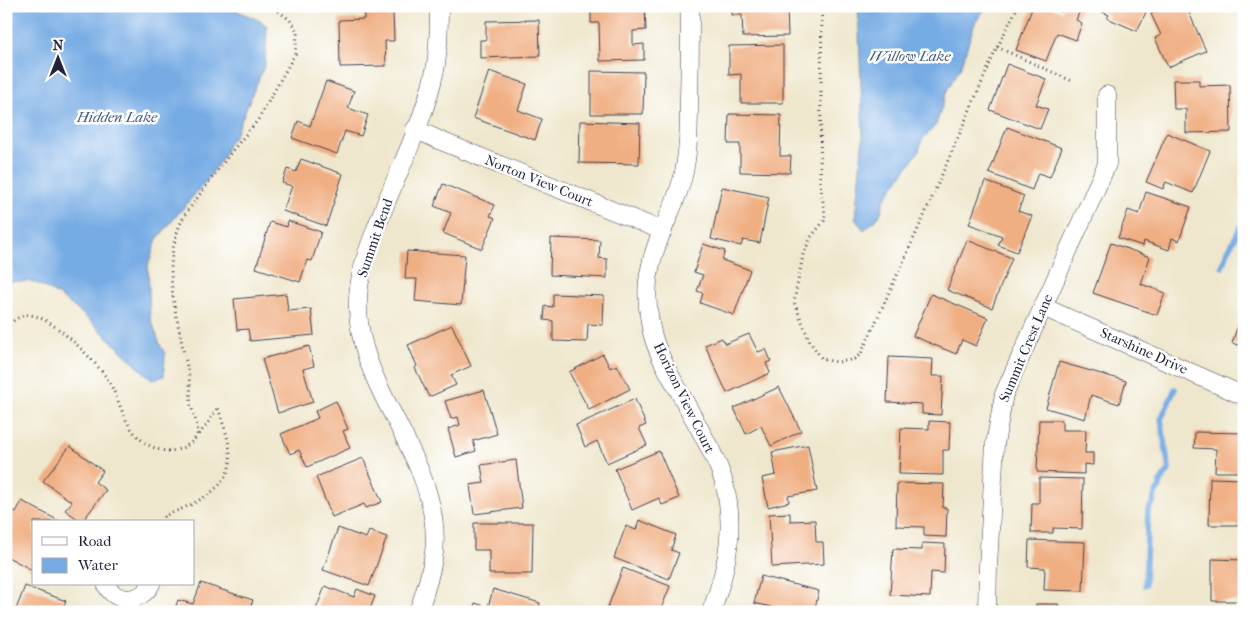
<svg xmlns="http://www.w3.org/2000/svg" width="1250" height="618" font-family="'IM FELL French Canon',serif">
<rect width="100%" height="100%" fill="#fff"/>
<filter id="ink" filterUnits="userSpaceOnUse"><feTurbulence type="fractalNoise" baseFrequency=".02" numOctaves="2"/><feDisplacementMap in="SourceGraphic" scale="10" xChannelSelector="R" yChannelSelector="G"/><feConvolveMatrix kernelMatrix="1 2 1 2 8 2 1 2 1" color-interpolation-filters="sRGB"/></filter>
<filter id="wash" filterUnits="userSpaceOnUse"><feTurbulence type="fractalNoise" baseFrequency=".0096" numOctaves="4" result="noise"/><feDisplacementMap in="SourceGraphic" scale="20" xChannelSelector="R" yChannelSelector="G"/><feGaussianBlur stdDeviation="1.12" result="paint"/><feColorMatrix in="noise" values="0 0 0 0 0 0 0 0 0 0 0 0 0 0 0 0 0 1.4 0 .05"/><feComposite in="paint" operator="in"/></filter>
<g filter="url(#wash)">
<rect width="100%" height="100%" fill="#efe7cd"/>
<g fill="#76abe4" stroke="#4c6690">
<path d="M6 6H230C244 16 255 16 267 26L265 64 235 135 228 144 223 157 206 181 157 239 148 266 150 317 161 347 165 353 164 376 153 380C117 350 79 302 36 283 29 280 20 283 13 281L6 286Z"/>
<path d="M858 6H987L975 23 960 68 947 90 936 125 922 140 919 151 884 200 881 212 878 218 864 230 855 219 863 137Z"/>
</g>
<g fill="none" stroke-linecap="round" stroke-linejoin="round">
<g stroke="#76abe4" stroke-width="5.5">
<path d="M1222 267 1228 251 1244 221"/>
<path d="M1145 585 1148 510 1153 503 1155 494 1160 487V482L1169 470 1161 419 1175 389"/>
</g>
</g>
<g id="blocks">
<g fill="#f0af83">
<path d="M645 6 646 30 633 31V45L644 44V60L600 61 599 23H591V7Z"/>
<path d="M732 6H787L788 36 743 37 742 15H732Z"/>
<path d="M1033 6H1048L1062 12 1064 6H1082L1076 20 1082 23 1076 40 1057 33 1046 61 1016 50Z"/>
<path d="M1090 6H1149L1137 31 1107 18 1109 15Z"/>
<path d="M1169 6H1186L1206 51 1168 67 1155 38 1161 35 1151 14Z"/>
<path d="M393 11 394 41H385L386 66 340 67 339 20 364 19V12Z"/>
<path d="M539 20 540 56 480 58V40H486V21Z"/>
<path d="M783 45V103H741V74L729 75V46Z"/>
<path d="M1007 64 1046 79 1036 105 1048 109 1040 129 990 110Z"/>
<path d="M489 71 527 84 518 110 542 119 535 140 473 118Z"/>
<path d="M591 71 644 72 643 114H591Z"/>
<path d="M1173 80H1199V86L1230 85 1231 132 1186 133V109H1174Z"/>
<path d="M326 81 354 91 348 108 368 115 361 136 345 131 337 154 292 138 298 121 310 126Z"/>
<path d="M729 114 781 115 780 156H791L790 173 740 172V144H728Z"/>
<path d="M580 121 640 123 639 164 579 163Z"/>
<path d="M1007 127 1062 148 1050 177 1038 173 1032 190 989 173Z"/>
<path d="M1167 133 1210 151 1193 193 1166 182 1163 189 1146 182Z"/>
<path d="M301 159 343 174 326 226 283 211 292 186 282 183 287 169 296 172Z"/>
<path d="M985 181 1024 196 1018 211 1032 216 1017 252 998 245 1002 236 969 224Z"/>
<path d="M443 184 495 205 490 216 495 218 482 249 443 233 451 213 434 206Z"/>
<path d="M722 187 769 197 760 243 743 240 741 246 711 239Z"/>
<path d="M1146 192 1191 207 1179 241 1172 238 1169 250 1144 241 1143 246 1118 238 1128 210 1139 214Z"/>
<path d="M288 221 321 232 312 261 307 260 300 282 256 268 270 222 287 227Z"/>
<path d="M551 238 600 240 599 258 607 259V278L550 275Z"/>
<path d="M967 240 1012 258 992 308 947 290Z"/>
<path d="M1111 243 1150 257 1141 284 1165 293 1157 315 1093 293Z"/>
<path d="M703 244 725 251 722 260 750 270 734 315 700 303 703 293 697 291 703 275 694 272Z"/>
<path d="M407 251 465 255 461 305 415 301 417 279H405Z"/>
<path d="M286 294 288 311 311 309 314 335 250 341 248 329 237 330 234 299Z"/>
<path d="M553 294 604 296 603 325 588 324 587 342 553 341V321L544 320 545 306 553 307Z"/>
<path d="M931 294 988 318 976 346 962 340 956 354 913 336Z"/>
<path d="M1244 307V347L1232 343Z"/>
<path d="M452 325 471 366 451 375 456 385 429 397 415 368 417 366 408 345Z"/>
<path d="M749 334 758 352 766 349 771 361 766 363 770 373 727 393 705 345 722 338 725 344Z"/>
<path d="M309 346 314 366 303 369 313 402 278 413 262 359Z"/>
<path d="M603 354 610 368 617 365 630 389 589 410 569 372Z"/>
<path d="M889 357 933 359 932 376H943L941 415 922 414V404L887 402Z"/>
<path d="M1059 362 1126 381 1119 404 1091 395 1085 419 1046 408Z"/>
<path d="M779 387 801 431 771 446 761 426 746 434 734 408Z"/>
<path d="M484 390 497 434 473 441 476 451 456 457 448 429 460 425 458 417 451 419 445 401Z"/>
<path d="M635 399 646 425 639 428 647 445 607 463 597 441 585 447 576 425Z"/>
<path d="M336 401 348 429 343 431 350 448 307 467 299 450 290 454 281 434 318 418 315 411Z"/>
<path d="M1039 420H1062V430H1086L1085 453H1093V465L1084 464V474L1037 472Z"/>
<path d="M929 421 950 422 949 450H943V475L899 474 901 428 929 429Z"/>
<path d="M1195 432 1244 433V472H1215L1216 449 1194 448Z"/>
<path d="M808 445 817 491 788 496 789 502 768 507 762 478 776 475 772 452Z"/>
<path d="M70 446 103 471 95 482 106 490 82 522 65 510 72 502 43 481Z"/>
<path d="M659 451 679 498 662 505 659 498 632 510 615 469Z"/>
<path d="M363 458 382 502 366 508 364 504 332 517 316 477Z"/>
<path d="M516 460 522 508 474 514 470 485 484 483 481 465Z"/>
<path d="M1039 478 1083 479 1082 529 1053 528V533H1031L1032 503H1039Z"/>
<path d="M1210 478 1244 479V525H1209Z"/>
<path d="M897 483 944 484 943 508H947L946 537 924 536V527L896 526Z"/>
<path d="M22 501 61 522H34V571L6 556V510L8 508 16 512Z"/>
<path d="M790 513V521L815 520 816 542H823L824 564 772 567 769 514Z"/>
<path d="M639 520 676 535 671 550 679 553 669 579 614 558 626 526 636 530Z"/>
<path d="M474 523H533L532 574H489V550H474Z"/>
<path d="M338 528 366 538 369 531 387 537 369 586 323 570Z"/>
<path d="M1029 540 1085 542 1083 591 1044 590 1045 568 1028 567Z"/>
<path d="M922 543 945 544 944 573 931 572 930 597 890 595 893 549 922 550Z"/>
<path d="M1212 559 1244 560V601H1212Z"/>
<path d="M623 568 670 586 660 612H606Z"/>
<path d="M761 576 819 591 814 612H770L771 607 754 603Z"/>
<path d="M201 583 253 600 249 612H174L178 600 193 604Z"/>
<path d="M25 586 66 601 62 612H15Z"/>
<path d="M325 586 354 597 357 589 375 596 369 612H315Z"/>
<path d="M493 589 540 603 538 612H473L475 603 488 607Z"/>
<rect x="1036" y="604" width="22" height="8"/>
</g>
</g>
</g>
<g filter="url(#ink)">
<use href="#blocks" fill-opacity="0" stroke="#414051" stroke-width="1"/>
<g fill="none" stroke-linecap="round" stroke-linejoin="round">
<g stroke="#414051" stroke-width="19">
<g id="street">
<path d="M690 6C690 37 690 67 689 97 689 123 689 147 684 172 677 206 656 235 650 269 646 286 647 305 650 322 653 346 667 370 679 391 692 416 708 442 719 468 738 516 729 565 711 612"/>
<path d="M415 129 441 141 663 231"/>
<path d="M1043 307 1244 396"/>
<path d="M106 584C115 605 142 602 151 584"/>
<path d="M418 612C425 593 431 573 434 553 440 502 412 451 389 407 373 376 360 346 358 311 356 273 372 240 385 205 403 161 425 117 435 70 439 50 439 27 439 6"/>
<path d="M987 612 988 566 995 444 1004 394 1107 164V95"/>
</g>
</g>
<g stroke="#414051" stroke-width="3" stroke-dasharray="1 4" stroke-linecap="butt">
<path d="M822 6 820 183 825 214 824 221 811 237 803 255 794 302 810 342 822 359 837 362 846 361 854 359 861 354 924 216 995 52 1018 6"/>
<path d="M997 47 1072 81"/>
<path d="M6 328C12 322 19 315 28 315 50 314 94 360 106 377 119 396 122 421 138 437 146 445 158 451 169 451 178 451 194 444 197 435 199 425 193 415 191 405 190 399 191 392 190 386 189 374 186 361 183 349 174 302 161 262 184 216L232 151 258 120 295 54 297 34 295 26 289 19 271 6"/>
<path d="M166 522 164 516C192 505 234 489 230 453 229 438 222 422 218 407L206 426 197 436"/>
</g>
<use href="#street" stroke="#fff" stroke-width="18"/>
</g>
</g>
<g text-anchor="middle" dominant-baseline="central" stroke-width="5" stroke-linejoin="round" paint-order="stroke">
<g font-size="14" fill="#22223b" stroke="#fff">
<text transform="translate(539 181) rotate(22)">Norton View Court</text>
<text transform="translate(375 238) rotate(-71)">Summit Bend</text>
<text transform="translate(1026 348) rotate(-67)">Summit Crest Lane</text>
<text transform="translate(1144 351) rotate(24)">Starshine Drive</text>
<text transform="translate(684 398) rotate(64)">Horizon View Court</text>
</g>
<g font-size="15" font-style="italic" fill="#44597f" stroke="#fff">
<text x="910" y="56">Willow Lake</text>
<text x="117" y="117">Hidden Lake</text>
</g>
</g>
<rect width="1250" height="618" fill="none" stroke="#fff" stroke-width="25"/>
<rect x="32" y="520" width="162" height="65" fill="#ffffff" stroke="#a7a7b1"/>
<rect x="42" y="537" width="25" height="8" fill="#ffffff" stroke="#a7a7b1"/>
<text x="78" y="546" font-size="15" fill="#22223b">Road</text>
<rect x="42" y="558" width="25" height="15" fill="#76abe4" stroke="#a7a7b1"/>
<text x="78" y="570" font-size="15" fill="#22223b">Water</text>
<g transform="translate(58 58)" stroke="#ffffff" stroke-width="4" paint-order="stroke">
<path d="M0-4L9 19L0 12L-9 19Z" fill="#22223b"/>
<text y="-8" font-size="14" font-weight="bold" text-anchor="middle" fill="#22223b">N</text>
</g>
</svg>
